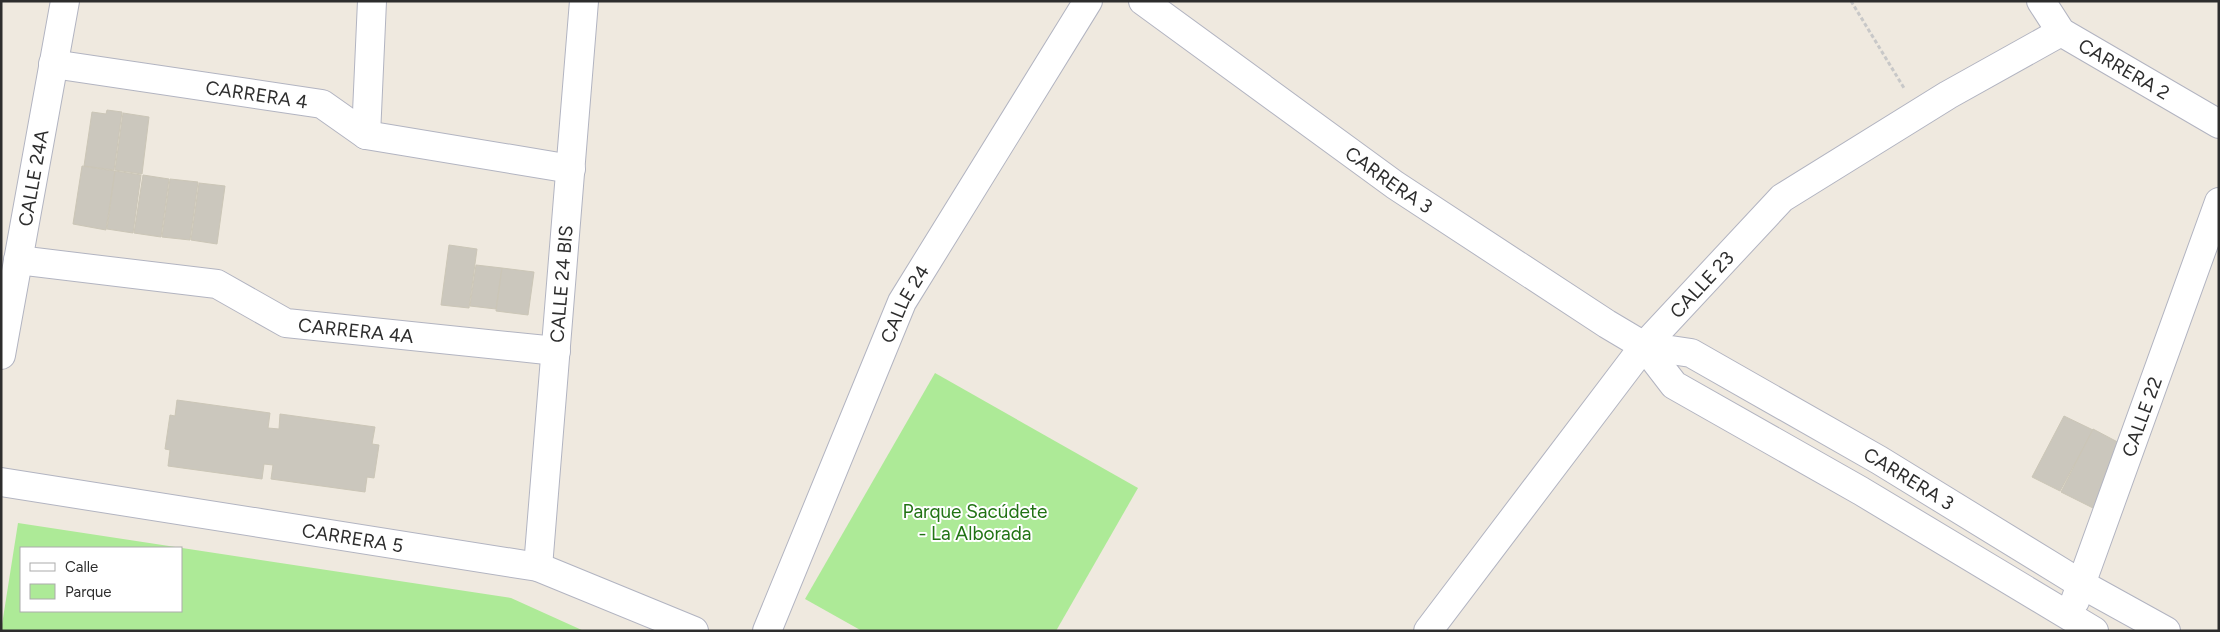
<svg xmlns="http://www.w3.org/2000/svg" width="2220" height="632" font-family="Figtree,sans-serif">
<rect width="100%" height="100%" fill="#efe9df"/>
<g fill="#adea97" fill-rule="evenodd">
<path d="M935 373 1138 488 1056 631H862L805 599Z"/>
<path d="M18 523 511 598 584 631H1ZM21 548H181V611H21Z"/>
</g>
<g fill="#cbc7bd" stroke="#cbc6b7">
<path d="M107 110 122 112 114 170 84 166 92 112 106 114Z"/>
<path d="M123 113 149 117 142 174 115 170Z"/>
<path d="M82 166 115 171 106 230 73 224Z"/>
<path d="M115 171 141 175 133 233 107 229Z"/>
<path d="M143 175 169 179 161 237 134 233Z"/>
<path d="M170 179 198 182 190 240 162 237Z"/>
<path d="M199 183 225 186 217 244 191 240Z"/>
<path d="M449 245 477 249 469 308 441 305Z"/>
<path d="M476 265 502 268 496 309 470 306Z"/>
<path d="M502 268 534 272 528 315 496 311Z"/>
<path d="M177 400 270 413 268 428 279 429 280 414 375 427 372 444 379 445 374 478 367 477 365 492 271 479 273 465 264 464 262 479 168 466 170 450 165 449 170 415 175 416Z"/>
<path d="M2064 416 2093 430 2060 491 2032 477Z"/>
<path d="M2093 429 2127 447 2095 509 2061 492Z"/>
</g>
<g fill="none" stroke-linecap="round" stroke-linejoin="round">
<g stroke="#b2b4c1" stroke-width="30">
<g id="minor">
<path id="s1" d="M1143 1 1395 185 1607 324 1644 346 1674 385 1861 491 2094 631"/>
<path id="s2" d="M2041 1 2061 32 2219 124"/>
<path id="s3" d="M53 64 322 104 366 135 571 169"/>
<path d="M366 135 372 1"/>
<path id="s4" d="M18 260 217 284 286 323 556 351"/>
<path id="s5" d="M1644 346 1691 353 1879 460 2081 584 2166 631"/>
<path id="s6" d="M1 355 65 1"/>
<path id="s7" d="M1 482 538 567 694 631"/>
<path id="s8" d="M538 567 584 1"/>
<path id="s9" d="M2075 601 2219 202"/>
<path id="s10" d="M767 631 902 302 1088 1"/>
<path id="s11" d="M1428 631 1644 346 1782 198 1948 95 2061 32"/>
</g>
</g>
<path stroke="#c8c8c8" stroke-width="3" stroke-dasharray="4 2.5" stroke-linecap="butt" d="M1851 1 1904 88"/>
<use href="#minor" stroke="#fff" stroke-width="28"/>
</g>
<g text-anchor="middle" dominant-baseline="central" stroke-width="4" stroke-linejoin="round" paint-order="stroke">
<g font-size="19" fill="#2d2d2d" stroke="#fff">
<text stroke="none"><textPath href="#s2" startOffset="110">CARRERA 2</textPath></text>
<text stroke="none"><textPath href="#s3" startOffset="206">CARRERA 4</textPath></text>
<text stroke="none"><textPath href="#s6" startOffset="180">CALLE 24A</textPath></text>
<text stroke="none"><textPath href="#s1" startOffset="304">CARRERA 3</textPath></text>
<text stroke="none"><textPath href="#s8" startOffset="284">CALLE 24 BIS</textPath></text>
<text stroke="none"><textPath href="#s11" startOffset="442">CALLE 23</textPath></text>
<text stroke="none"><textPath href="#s10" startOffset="355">CALLE 24</textPath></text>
<text stroke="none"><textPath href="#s4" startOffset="350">CARRERA 4A</textPath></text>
<text stroke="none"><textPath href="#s9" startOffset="196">CALLE 22</textPath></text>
<text stroke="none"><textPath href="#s5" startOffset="299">CARRERA 3</textPath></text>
<text stroke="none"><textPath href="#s7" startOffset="356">CARRERA 5</textPath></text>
</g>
<g font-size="19" fill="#217314" stroke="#fff">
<text x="975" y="511">Parque Sacúdete<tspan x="975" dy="22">- La Alborada</tspan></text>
</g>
</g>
<rect width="2220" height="632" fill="none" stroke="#2d2d2d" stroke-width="5"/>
<rect x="20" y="547" width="162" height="65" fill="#ffffff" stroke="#ababab"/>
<rect x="30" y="563" width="25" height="8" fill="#ffffff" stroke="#ababab"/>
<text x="65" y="572" font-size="15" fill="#2d2d2d">Calle</text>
<rect x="30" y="584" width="25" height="15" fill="#adea97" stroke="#ababab"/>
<text x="65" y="597" font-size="15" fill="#2d2d2d">Parque</text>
</svg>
